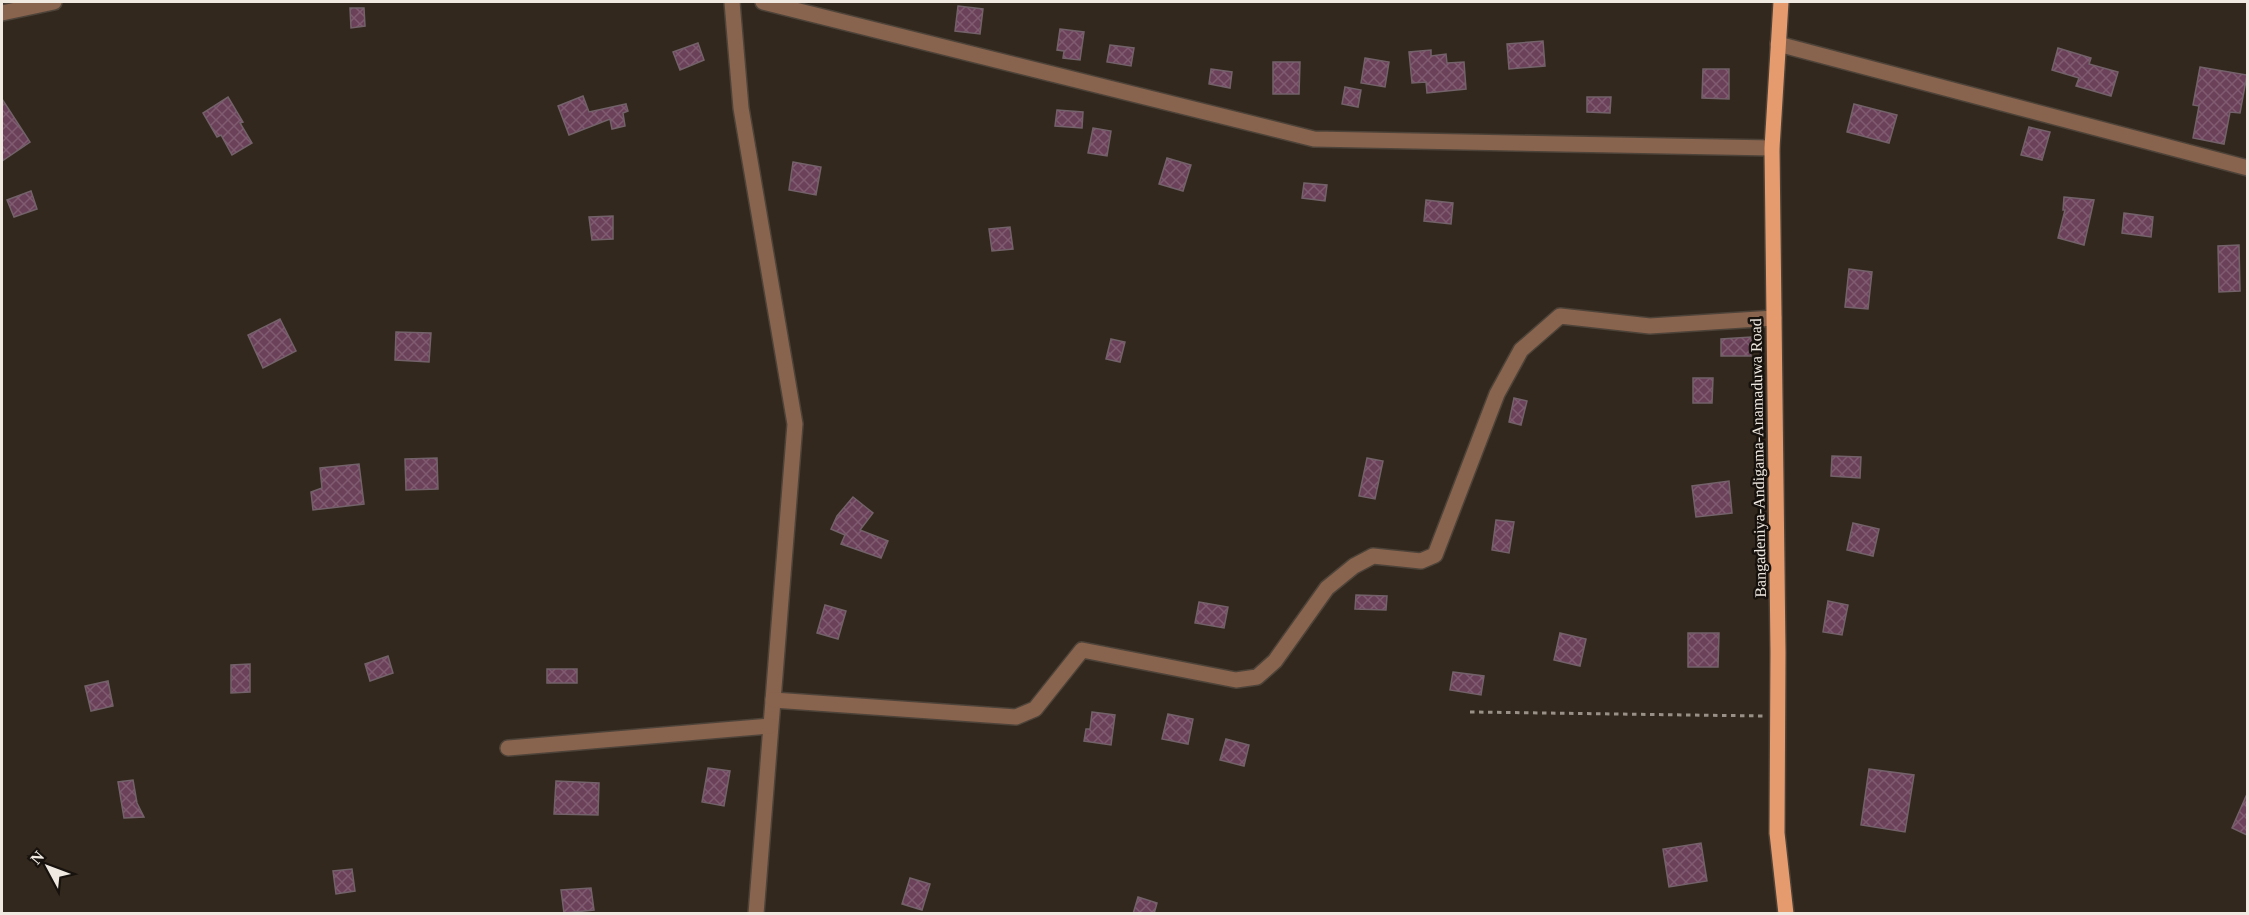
<svg xmlns="http://www.w3.org/2000/svg" width="2249" height="915" font-family="'Times New Roman',serif">
<defs>
<pattern id="building-cross-hatch" width="8" height="8" patternUnits="userSpaceOnUse" patternTransform="scale(1.5)"><rect width="8" height="8" fill="#6b4059"/><path d="M0 0l8 8M0 8l8-8" fill="none" stroke="#805c71"/></pattern>
</defs>
<rect width="100%" height="100%" fill="#33281d"/>
<g fill="url(#building-cross-hatch)" stroke="#73626a" stroke-width="1.5">
<path d="M958 6 983 9 980 34 955 31Z"/>
<path d="M350 8H364L365 26 351 28Z"/>
<path d="M1060 29 1084 32 1080 60 1063 58 1064 51 1057 50Z"/>
<path d="M1543 41 1545 66 1509 69 1507 44Z"/>
<path d="M698 43 704 60 680 70 673 52Z"/>
<path d="M1110 45 1134 48 1131 66 1107 62Z"/>
<path d="M2058 48 2091 58 2089 64 2118 72 2111 96 2076 86 2079 78 2052 70Z"/>
<path d="M1431 50V56L1446 54 1447 63 1464 62 1466 89 1427 93 1426 82 1412 83 1409 52Z"/>
<path d="M1365 58 1389 62 1385 87 1361 83Z"/>
<path d="M1273 62H1300L1299 94H1273Z"/>
<path d="M2200 67 2247 75 2240 113 2230 112 2224 144 2193 138 2199 106 2193 105Z"/>
<path d="M1211 69 1232 72 1230 88 1209 84Z"/>
<path d="M1703 69H1729V99L1702 98Z"/>
<path d="M1345 87 1361 90 1358 107 1342 104Z"/>
<path d="M583 96 589 112 626 104 628 111 623 113 625 126 612 129 610 119 569 135 558 106Z"/>
<path d="M228 97 243 122 240 123 252 143 232 155 221 135 217 137 203 113Z"/>
<path d="M1587 97H1611L1610 113 1587 112Z"/>
<path d="M2 99 30 142 2 161Z"/>
<path d="M1854 104 1897 115 1889 143 1847 132Z"/>
<path d="M1057 110 1083 112 1082 128 1055 126Z"/>
<path d="M2029 127 2050 132 2042 160 2021 155Z"/>
<path d="M1093 128 1111 131 1107 156 1088 153Z"/>
<path d="M1167 158 1191 165 1183 191 1159 184Z"/>
<path d="M793 162 821 167 816 195 789 190Z"/>
<path d="M1304 183 1327 185 1325 201 1302 198Z"/>
<path d="M31 191 37 209 14 217 7 200Z"/>
<path d="M2064 197 2094 200 2084 245 2058 238 2065 210H2063Z"/>
<path d="M1426 200 1453 203 1451 224 1424 221Z"/>
<path d="M2124 213 2153 217 2151 237 2122 233Z"/>
<path d="M613 216V239L592 240 589 217Z"/>
<path d="M1010 227 1013 249 992 251 989 229Z"/>
<path d="M2239 245 2240 291 2219 292 2218 246Z"/>
<path d="M1849 269 1872 272 1868 309 1845 307Z"/>
<path d="M280 319 296 351 263 368 248 335Z"/>
<path d="M396 332 431 333 429 362 395 360Z"/>
<path d="M1751 337V356H1721V339Z"/>
<path d="M1111 339 1125 342 1120 362 1106 359Z"/>
<path d="M1693 378H1713L1712 403H1693Z"/>
<path d="M1514 398 1527 401 1521 425 1509 422Z"/>
<path d="M1832 456 1861 457 1860 478 1831 476Z"/>
<path d="M437 458 438 489 406 490 405 459Z"/>
<path d="M1367 458 1383 461 1375 499 1359 496Z"/>
<path d="M359 464 364 504 313 510 311 492 322 488 320 468Z"/>
<path d="M1729 481 1732 513 1696 517 1692 486Z"/>
<path d="M853 497 873 513 860 530 888 541 881 558 841 544 845 535 831 529 837 516Z"/>
<path d="M1496 520 1514 522 1509 553 1492 550Z"/>
<path d="M1853 523 1879 529 1873 556 1847 550Z"/>
<path d="M1356 595 1387 596 1386 610 1355 609Z"/>
<path d="M1828 601 1848 605 1842 635 1823 632Z"/>
<path d="M1199 602 1228 607 1224 628 1195 623Z"/>
<path d="M825 605 846 611 838 639 817 633Z"/>
<path d="M1560 633 1586 639 1580 666 1554 660Z"/>
<path d="M1688 633H1719L1718 667H1688Z"/>
<path d="M388 656 393 673 370 681 365 664Z"/>
<path d="M250 664V692L231 693V665Z"/>
<rect x="547" y="669" width="30" height="14"/>
<path d="M1453 672 1484 676 1481 695 1450 690Z"/>
<path d="M108 681 113 706 91 711 85 686Z"/>
<path d="M1092 712 1115 715 1111 745 1084 741 1086 729H1090Z"/>
<path d="M1168 714 1193 719 1188 744 1162 739Z"/>
<path d="M1226 739 1249 745 1244 766 1220 760Z"/>
<path d="M708 768 730 771 724 806 702 802Z"/>
<path d="M1869 769 1914 775 1905 832 1861 825Z"/>
<path d="M133 780 137 803 144 817 124 818 118 782Z"/>
<path d="M556 781 599 783 598 815 554 814Z"/>
<path d="M2247 794V835L2232 828Z"/>
<path d="M1701 843 1707 881 1669 887 1663 849Z"/>
<path d="M352 869 355 891 336 894 333 871Z"/>
<path d="M910 878 930 884 922 910 902 904Z"/>
<path d="M591 888 594 910 564 913 561 890Z"/>
<path d="M1138 897 1157 903 1154 914H1133Z"/>
</g>
<g fill="none" stroke-linecap="round" stroke-linejoin="round">
<g stroke="#4d4339" stroke-width="18">
<g id="street">
<path d="M732 2 741 108 795 424 756 914"/>
<path d="M763 2 1314 139 1772 148"/>
<path d="M2 13 54 2"/>
<path d="M1778 44 2248 168"/>
<path d="M773 700 1016 717 1035 709 1082 650 1236 680 1257 677 1275 661 1327 588 1354 566 1373 556 1421 561 1435 555 1497 394 1521 350 1560 316 1650 326 1774 318"/>
<path d="M508 748 770 726"/>
</g>
</g>
<g stroke="#4d4339" stroke-width="18">
<path id="primary" d="M1781 2 1772 148 1778 652 1777 833 1786 914"/>
</g>
<path stroke="#999188" stroke-width="3" stroke-dasharray="4.5 4.5" stroke-linecap="butt" d="M1470 712 1763 716"/>
<use href="#street" stroke="#88634e" stroke-width="15"/>
<use href="#primary" stroke="#e69b6e" stroke-width="15"/>
</g>
<g text-anchor="middle" dominant-baseline="central" stroke-width="5" stroke-linejoin="round" paint-order="stroke">
<g font-size="16" fill="#f0e9e2" stroke="#17120d">
<text transform="translate(1758 458) rotate(-91)">Bangadeniya-Andigama-Anamaduwa Road</text>
</g>
</g>
<rect width="2249" height="915" fill="none" stroke="#f0e9e2" stroke-width="6"/>
<g transform="translate(48 867) rotate(311)" stroke="#17120d" stroke-width="4.5" paint-order="stroke">
<path d="M0-4.5L10 22L0 15L-10 22Z" fill="#f0e9e2"/>
<text y="-9" font-size="16" font-weight="bold" text-anchor="middle" fill="#f0e9e2">N</text>
</g>
</svg>
